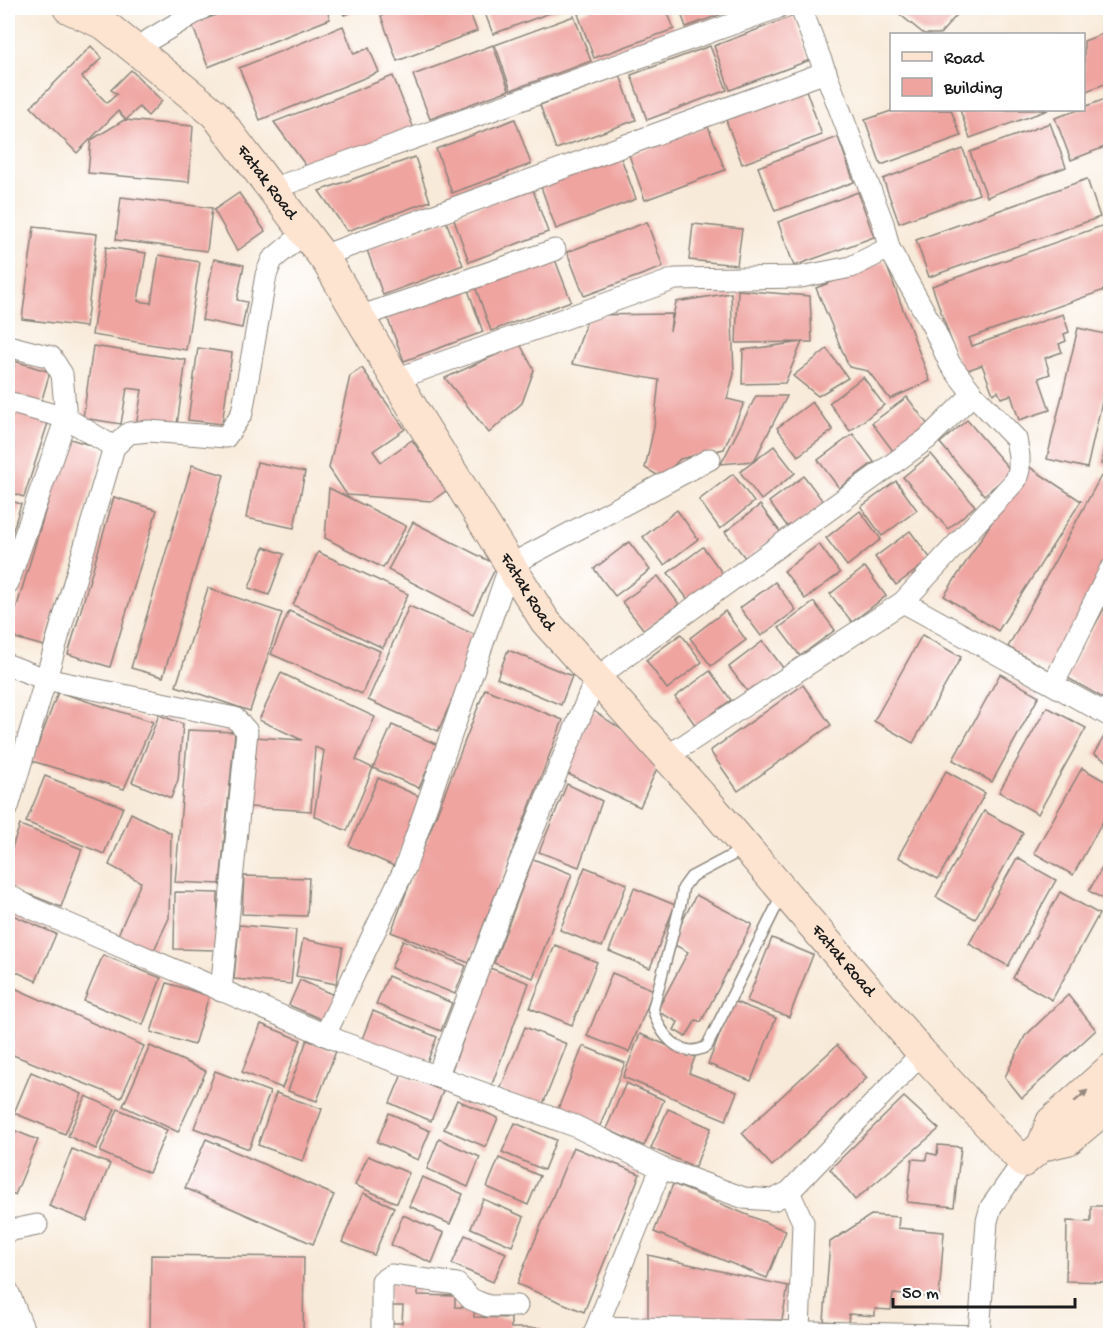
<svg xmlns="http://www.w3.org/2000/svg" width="1118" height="1343" font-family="'Gochi Hand',sans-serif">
<rect width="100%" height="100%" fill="#fff"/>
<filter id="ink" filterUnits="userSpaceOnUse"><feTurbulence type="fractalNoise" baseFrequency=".0167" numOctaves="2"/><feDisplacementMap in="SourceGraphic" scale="12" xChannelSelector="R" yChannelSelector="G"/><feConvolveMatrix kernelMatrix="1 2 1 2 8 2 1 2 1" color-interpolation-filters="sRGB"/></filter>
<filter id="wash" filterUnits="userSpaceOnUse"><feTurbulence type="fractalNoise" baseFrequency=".008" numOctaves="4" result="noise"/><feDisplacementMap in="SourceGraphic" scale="24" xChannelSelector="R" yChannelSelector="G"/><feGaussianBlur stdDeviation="1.35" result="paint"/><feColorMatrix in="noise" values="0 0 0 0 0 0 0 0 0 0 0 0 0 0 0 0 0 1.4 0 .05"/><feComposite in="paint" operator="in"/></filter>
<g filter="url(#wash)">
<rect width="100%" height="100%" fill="#f8ead9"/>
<g id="blocks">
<g fill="#efa4a0">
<path d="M235 8H326L330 19 208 67 192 24Z"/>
<path d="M341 8H365L344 15Z"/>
<path d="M405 8H468L477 31 397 61 381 16Z"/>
<path d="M483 8H563L493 34Z"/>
<path d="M594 8H666L674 29 594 58 578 14Z"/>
<path d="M679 8H738L686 27Z"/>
<path d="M892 8H963L940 34H924Z"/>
<path d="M574 16 591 61 511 90 495 45Z"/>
<path d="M793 16 810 60 730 90 714 46Z"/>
<path d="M343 26 354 54 369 48 379 72 260 120 239 68Z"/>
<path d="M1110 31V82L1084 92V41Z"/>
<path d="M493 45 509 90 430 119 413 75Z"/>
<path d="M91 46 102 58 82 77 107 103 117 94 111 90 131 70 162 101 148 116 139 107 126 120 118 111 77 153 31 107Z"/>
<path d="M710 46 727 90 647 120 631 75Z"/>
<path d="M620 75 636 120 556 149 540 105Z"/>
<path d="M393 76 414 129 309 170 274 122Z"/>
<path d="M806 90 822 135 742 164 726 120Z"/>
<path d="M1110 97V145L1071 160 1055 118 1078 110H1084V107Z"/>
<path d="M894 110H951L961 136 881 165 865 120Z"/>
<path d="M960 110H1048L970 138Z"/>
<path d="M515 119 531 164 452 193 436 149Z"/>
<path d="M124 120 193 126 189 182 88 173 91 140Z"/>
<path d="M1050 123 1066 167 987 197 970 152Z"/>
<path d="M708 126 725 170 645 200 629 155Z"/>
<path d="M838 137 854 182 775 211 758 167Z"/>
<path d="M963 149 979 194 899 223 883 179Z"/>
<path d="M620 155 636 199 556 229 540 184Z"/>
<path d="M415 157 430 201 347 231 319 191Z"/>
<path d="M1087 179 1100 217 929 277 916 240Z"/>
<path d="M532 187 548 232 469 262 453 217Z"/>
<path d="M858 192 874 237 794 266 778 222Z"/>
<path d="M239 193 265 231 237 251 214 210Z"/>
<path d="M121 197 212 208 207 251 116 240Z"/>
<path d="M446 221 463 265 383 295 367 250Z"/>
<path d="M647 222 663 267 584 296 567 252Z"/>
<path d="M1110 223V288L969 338 972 346 1063 314 1069 332 1064 334 1066 341 1059 344 1062 352 1045 358 1050 374 1039 378 1050 410 1019 420 1011 395 1001 398 998 391 993 394 982 365 962 372 932 286Z"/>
<path d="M693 224 742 229 737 265 689 260Z"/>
<path d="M34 227 97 234 86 327 22 319Z"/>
<path d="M106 247 146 253 138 301 151 303 159 255 200 262 186 350 92 335Z"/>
<path d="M554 257 571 301 491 331 475 286Z"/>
<path d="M214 259 244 265 237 300 247 302 242 328 202 320Z"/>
<path d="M885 261 930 381 890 399 868 371 849 367 816 288Z"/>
<path d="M467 287 483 332 404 361 387 317Z"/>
<path d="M738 290 810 296 812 342H802L785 383 742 384 743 350 802 342 736 343Z"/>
<path d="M731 293 734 374 727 399 744 403 724 449 680 459 662 478 645 468 654 427 659 380 572 364 589 315 672 314 670 331 676 302Z"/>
<path d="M1078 328 1110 335V366L1087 468 1047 459Z"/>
<path d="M520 344 534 370 522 403 489 433 445 378Z"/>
<path d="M93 346 186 360 176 432 136 426 142 390 127 388 121 424 83 418Z"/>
<path d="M198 348 232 353 222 424 188 420Z"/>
<path d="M827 349 848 378 818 396 793 376Z"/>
<path d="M8 359 50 372 40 406 8 396Z"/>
<path d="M362 368 405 429 373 451 381 462 412 440 447 490 432 501 347 495 329 468 350 376Z"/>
<path d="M863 377 884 405 850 431 829 403Z"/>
<path d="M756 396H787L754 461 721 464Z"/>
<path d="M907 397 928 425 893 451 872 423Z"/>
<path d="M812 402 833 430 798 456 777 428Z"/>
<path d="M8 410 48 423 24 497 8 492Z"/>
<path d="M967 420 1012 472 984 495 940 443Z"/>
<path d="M1109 421H1110V468L1101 464Z"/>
<path d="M853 434 874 462 839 488 818 460Z"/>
<path d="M67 438 103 449 44 646 8 636Z"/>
<path d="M774 446 795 473 761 500 740 472Z"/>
<path d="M931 454 975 506 948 529 903 477Z"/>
<path d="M257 462 305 472 294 528 246 518Z"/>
<path d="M192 465 224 475 163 677 131 668Z"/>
<path d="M1028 466 1081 501 998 631 944 596Z"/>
<path d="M733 474 754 502 720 529 699 500Z"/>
<path d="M804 476 825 504 790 530 769 502Z"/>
<path d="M1101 476 1110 482V564L1052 672 1008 647Z"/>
<path d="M896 481 917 510 882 536 861 507Z"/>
<path d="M329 488 406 526 383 568 325 538Z"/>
<path d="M114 497 157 510 110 667 68 654Z"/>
<path d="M8 500 21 504 8 546Z"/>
<path d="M760 505 781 533 746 559 725 532Z"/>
<path d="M677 510 698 539 664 565 643 537Z"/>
<path d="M860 511 881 539 847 566 826 538Z"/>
<path d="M413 522 497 565 473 614 388 570Z"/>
<path d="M910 531 931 559 896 585 875 557Z"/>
<path d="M629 542 650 570 615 596 594 569Z"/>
<path d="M819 544 840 573 805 599 784 571Z"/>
<path d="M264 547 284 554 269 595 249 588Z"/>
<path d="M703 547 724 575 689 601 668 573Z"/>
<path d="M318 552 408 594 383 648 293 605Z"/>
<path d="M865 567 886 596 852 622 830 594Z"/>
<path d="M658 576 679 604 644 630 622 602Z"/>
<path d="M775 582 796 610 761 636 740 608Z"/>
<path d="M208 588 282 613 250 711 176 686Z"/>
<path d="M1110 598V689L1105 699 1066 677Z"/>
<path d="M814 602 835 630 800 656 779 628Z"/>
<path d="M409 606 480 637 438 731 368 700Z"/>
<path d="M289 611 380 651 362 694 271 654Z"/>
<path d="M725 611 746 640 711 666 690 638Z"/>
<path d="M681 634 702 662 667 689 646 660Z"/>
<path d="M922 635 961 657 913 743 874 721Z"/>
<path d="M763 641 784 669 750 695 729 667Z"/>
<path d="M508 650 572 676 561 705 497 678Z"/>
<path d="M710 671 731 700 696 726 675 697Z"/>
<path d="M281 673 375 717 356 760 373 768 347 831 314 816 324 751 315 747 311 811 249 807 254 737 302 740 259 720Z"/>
<path d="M1000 674 1039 696 992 782 953 760Z"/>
<path d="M803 685 831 725 738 791 710 751Z"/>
<path d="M485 689 563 720 469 963 391 932Z"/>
<path d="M58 692 153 722 124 789 32 761Z"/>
<path d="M1047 707 1086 728 1038 814 999 792Z"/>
<path d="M591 709 662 757 640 807 568 774Z"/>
<path d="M159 715 183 724 178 780 171 798 132 782Z"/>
<path d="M392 725 438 745 419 788 373 768Z"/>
<path d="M1110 726V763L1094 754Z"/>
<path d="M188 730 235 732 220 884 175 882Z"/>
<path d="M1082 768 1110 784V808L1073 875 1034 853Z"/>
<path d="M946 771 985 793 938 879 898 857Z"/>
<path d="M45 776 123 807 104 854 26 822Z"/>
<path d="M378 778 423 798 394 866 349 846Z"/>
<path d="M567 784 602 801 579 867 539 852Z"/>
<path d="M984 811 1023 833 975 919 936 897Z"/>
<path d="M131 813 171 833 169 918 154 950 117 937 141 882 109 865Z"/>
<path d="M20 825 82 849 61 907 8 886V858Z"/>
<path d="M1110 854V903L1089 891Z"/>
<path d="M1017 858 1056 880 1008 966 969 944Z"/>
<path d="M533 859 572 874 533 978 494 963Z"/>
<path d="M585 867 627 884 602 947 560 930Z"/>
<path d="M244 876 309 878 307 916 242 914Z"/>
<path d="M634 888 675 905 650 968 609 951Z"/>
<path d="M175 892 218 893 217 950 174 949Z"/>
<path d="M1060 892 1099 914 1052 1000 1013 978Z"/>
<path d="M696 895 752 924 701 1022 696 1020 686 1037 674 1030 678 1022 657 1011 688 952 671 943Z"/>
<path d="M8 913 56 934 36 981 8 968Z"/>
<path d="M239 925 296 930 291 984 234 979Z"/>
<path d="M772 938 813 955 789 1017 747 1001Z"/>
<path d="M303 939 343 947 336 984 296 976Z"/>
<path d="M403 940 466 966 455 994 391 968Z"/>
<path d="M555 945 597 962 572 1025 530 1008Z"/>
<path d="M103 955 161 978 143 1025 84 1001Z"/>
<path d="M490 968 529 983 491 1087 451 1072Z"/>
<path d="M612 973 654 990 629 1052 587 1036Z"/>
<path d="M388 976 452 1003 441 1031 376 1004Z"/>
<path d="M300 980 336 996 325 1021 289 1005Z"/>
<path d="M167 983 209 996 194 1045 151 1032Z"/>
<path d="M8 985 144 1046 121 1098 8 1053Z"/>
<path d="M1068 995 1096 1030 1022 1098 1005 1077 1025 1036Z"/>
<path d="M733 1001 776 1018 751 1081 708 1064Z"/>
<path d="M373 1011 437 1037 426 1065 362 1039Z"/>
<path d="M261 1024 301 1040 282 1088 242 1072Z"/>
<path d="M525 1027 567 1044 542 1107 500 1090Z"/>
<path d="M640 1034 695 1057 689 1073 737 1092 726 1120 623 1077Z"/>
<path d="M307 1040 336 1051 317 1101 288 1091Z"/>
<path d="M837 1045 867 1078 772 1166 742 1133Z"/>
<path d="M150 1046 206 1071 178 1132 123 1106Z"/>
<path d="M583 1046 625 1063 600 1126 558 1109Z"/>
<path d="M215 1071 270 1092 249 1149 194 1128Z"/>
<path d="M31 1072 82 1094 65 1134 14 1113Z"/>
<path d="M402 1074 443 1091 431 1121 390 1103Z"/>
<path d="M626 1083 664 1100 644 1146 606 1129Z"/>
<path d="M276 1093 322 1109 303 1161 258 1145Z"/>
<path d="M86 1096 115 1109 96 1149 68 1136Z"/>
<path d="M904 1097 939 1129 855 1200 830 1169Z"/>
<path d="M457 1100 498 1118 486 1147 444 1129Z"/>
<path d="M118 1109 167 1130 149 1173 100 1152Z"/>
<path d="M668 1109 711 1128 695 1167 651 1148Z"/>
<path d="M389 1113 430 1131 418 1160 377 1142Z"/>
<path d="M515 1123 556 1140 544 1170 502 1152Z"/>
<path d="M8 1128 38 1140 15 1195 8 1192Z"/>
<path d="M206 1139 334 1195 313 1244 185 1188Z"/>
<path d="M439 1139 480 1157 468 1187 427 1169Z"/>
<path d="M938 1145 961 1147 954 1207 907 1202 912 1159 926 1160 927 1153 937 1155Z"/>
<path d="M573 1147 640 1174 584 1312 517 1284Z"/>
<path d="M72 1149 110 1164 87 1221 49 1206Z"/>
<path d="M368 1156 409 1173 397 1203 355 1185Z"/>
<path d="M499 1158 540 1176 528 1205 487 1187Z"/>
<path d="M422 1177 463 1194 450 1224 409 1206Z"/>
<path d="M673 1184 786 1231 767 1278 654 1232Z"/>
<path d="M363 1193 394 1207 374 1255 342 1242Z"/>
<path d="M483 1199 524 1217 512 1246 471 1228Z"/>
<path d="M1091 1206H1110V1282L1066 1281 1067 1221 1091 1222Z"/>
<path d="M403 1215 444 1233 432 1263 391 1245Z"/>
<path d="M871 1215 899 1217 898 1228 944 1232 939 1298 893 1294 891 1310 875 1309V1316L849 1314 848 1323 824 1321 830 1242Z"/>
<path d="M465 1235 506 1253 493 1282 452 1264Z"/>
<path d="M151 1255 304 1257 303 1336 150 1333Z"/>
<path d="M648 1255 788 1286 782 1320H648Z"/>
<path d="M390 1283 418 1284V1295L455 1296V1307L474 1308V1317L511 1318V1328H541V1336H391V1323H402L403 1306H389Z"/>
</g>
</g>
</g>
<g filter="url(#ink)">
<use href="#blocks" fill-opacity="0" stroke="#8a837a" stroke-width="1.5"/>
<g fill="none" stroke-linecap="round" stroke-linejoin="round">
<g stroke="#8a837a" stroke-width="13">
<path id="service" d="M744 849 691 877 683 888 681 902 653 1009C658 1032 681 1062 707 1046L783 893"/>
</g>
<g stroke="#8a837a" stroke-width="23">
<g id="minor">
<path d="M134 49 203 8"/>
<path d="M272 189 777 8"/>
<path d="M889 248 934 329 950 364 973 394 1016 439 1019 456V470L1016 480 903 602"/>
<path d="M322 256 826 72"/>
<path d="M359 317 555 250"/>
<path d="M8 346 51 357 62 374 66 418 114 447"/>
<path d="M396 379 675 279 801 277 851 267 889 248 883 223 801 8"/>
<path d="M8 402 66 418 8 583"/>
<path d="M8 665 45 679 235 718 247 731 221 991"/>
<path d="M1054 683 1110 570"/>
<path d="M666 757 903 602 1110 716"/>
<path d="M8 807 114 447 129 433 149 431 226 437 242 413 266 275 272 260 304 233"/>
<path d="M8 895 31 908 344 1043 575 1126 661 1168 744 1198 773 1200 789 1192 922 1053"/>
<path d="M325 1035 405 868 510 565 710 459"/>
<path d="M437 1077 517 869 596 678 927 439 973 394"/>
<path d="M789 1192 803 1222 799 1332"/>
<path d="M8 1231 37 1225"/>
<path d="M8 1291 26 1336"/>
<path d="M598 1327 982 1336"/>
<path d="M979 1335 987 1221 991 1207 1023 1162"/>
<path d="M382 1336V1281L391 1275 457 1284 471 1299 478 1302 488 1306H517"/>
<path d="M593 1336 661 1168"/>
</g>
</g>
<g stroke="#8a837a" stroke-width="32">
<g id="secondary">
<path id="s1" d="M68 8 105 25 215 114 327 262 421 422 545 621 709 804 922 1053 1023 1162 1042 1146"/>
<path d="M1110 1069 1051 1122 1042 1146 1068 1140 1110 1105"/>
</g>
</g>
<use href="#service" stroke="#fff" stroke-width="10"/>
<use href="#minor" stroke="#fff" stroke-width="21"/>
<use href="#secondary" stroke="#fde4d1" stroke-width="30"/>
</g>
<defs><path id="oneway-solid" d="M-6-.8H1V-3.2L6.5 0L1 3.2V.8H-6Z" transform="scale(1.5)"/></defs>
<use fill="#988a80" href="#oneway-solid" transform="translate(1081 1096) rotate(-41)"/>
</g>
<g text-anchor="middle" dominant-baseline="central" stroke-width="5" stroke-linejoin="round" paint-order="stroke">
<g font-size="18" fill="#1c1c1c" stroke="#fff">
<text stroke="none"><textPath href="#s1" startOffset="268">Fatak Road</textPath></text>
<text stroke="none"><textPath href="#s1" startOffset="754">Fatak Road</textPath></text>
<text stroke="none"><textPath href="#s1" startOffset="1240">Fatak Road</textPath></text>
</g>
</g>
<rect width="1118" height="1343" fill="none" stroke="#fff" stroke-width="30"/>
<rect x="890" y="33" width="195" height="78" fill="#ffffff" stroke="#a4a4a4" stroke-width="1.5"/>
<rect x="902" y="52" width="30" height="9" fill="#fde4d1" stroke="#a4a4a4" stroke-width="1.5"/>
<text x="944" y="63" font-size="18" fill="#1c1c1c">Road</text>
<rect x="902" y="78" width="30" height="18" fill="#efa4a0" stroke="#a4a4a4" stroke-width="1.5"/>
<text x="944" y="93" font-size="18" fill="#1c1c1c">Building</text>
<path d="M893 1298v9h182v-9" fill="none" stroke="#1c1c1c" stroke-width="3"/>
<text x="902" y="1298" font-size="18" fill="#1c1c1c" stroke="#ffffff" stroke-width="4.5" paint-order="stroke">50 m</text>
</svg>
